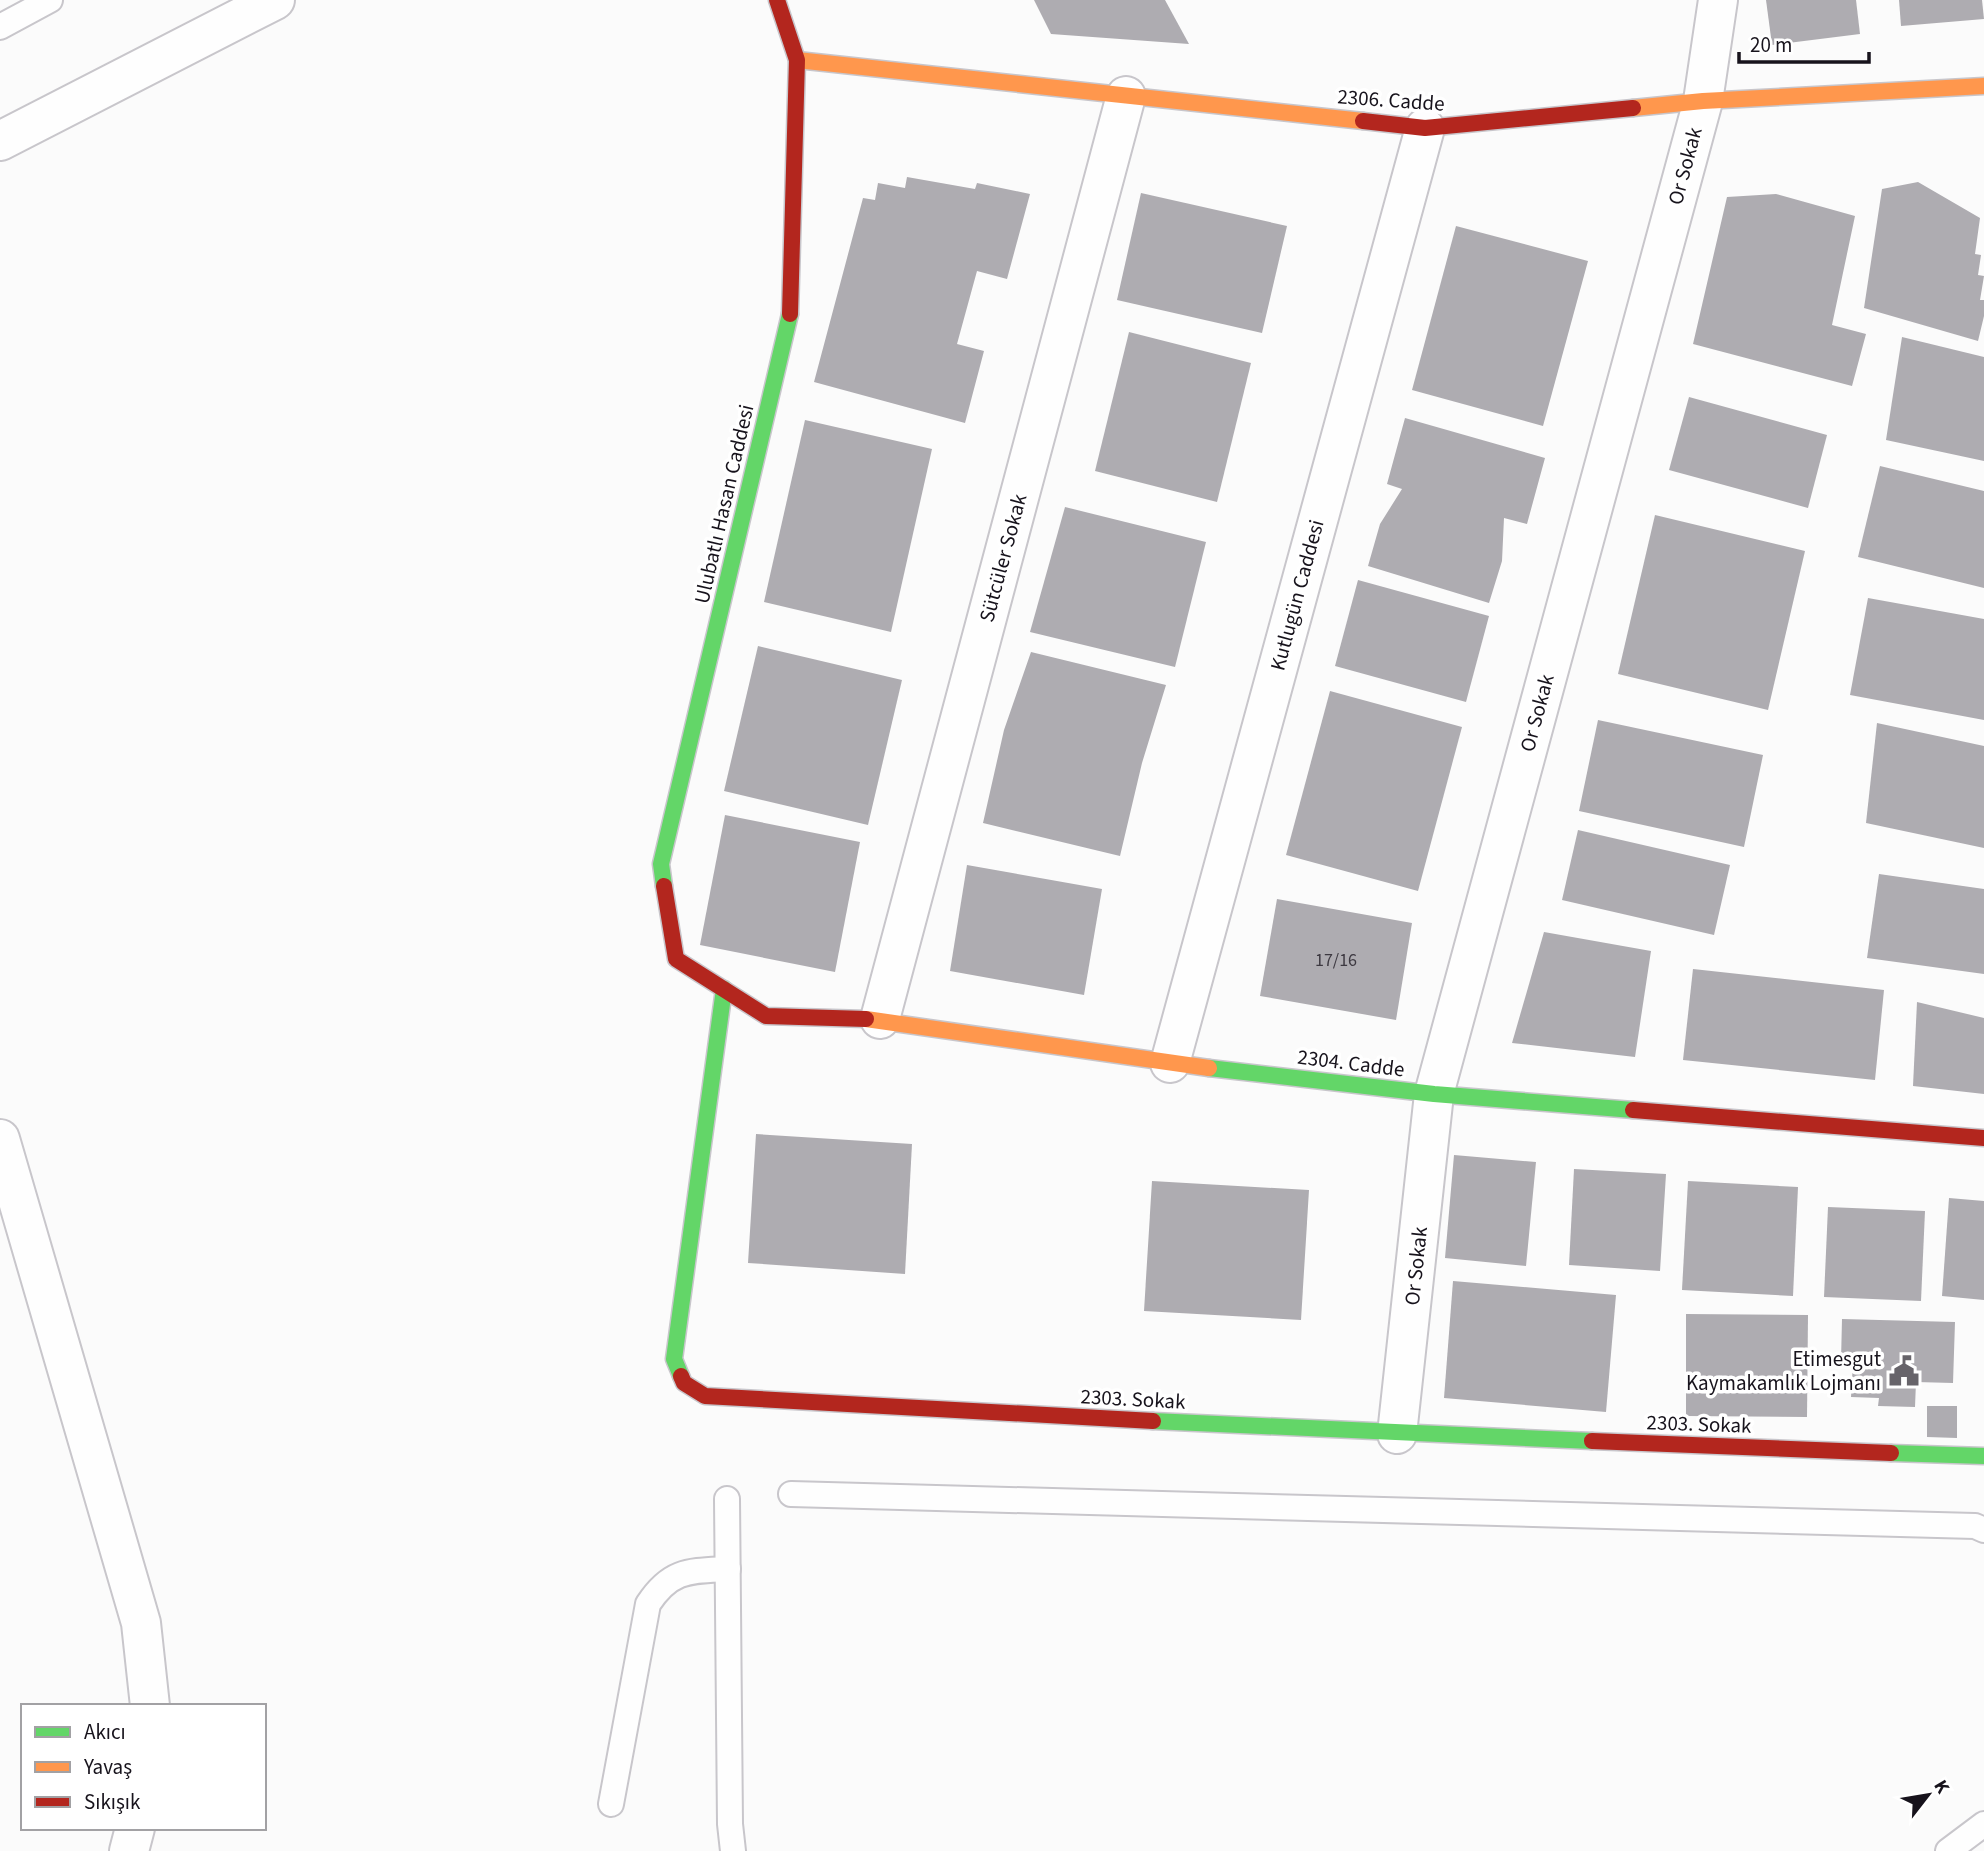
<svg xmlns="http://www.w3.org/2000/svg" width="1984" height="1851" font-family="'Source Sans 3',sans-serif">
<rect width="100%" height="100%" fill="#fbfbfb"/>
<g fill="#aeacb1">
<path d="M1034 0H1165L1189 44 1051 34Z"/>
<path d="M1766 0H1856L1860 34 1772 45Z"/>
<path d="M1899 0H1982L1984 19 1901 26Z"/>
<path d="M907 177 975 189 977 183 1030 194 1007 279 977 271 957 344 984 351 965 423 814 382 863 198 875 200 878 183 905 188Z"/>
<path d="M1918 182 1980 218 1975 254 1981 255 1978 275 1984 276 1980 300H1984V316L1978 341 1864 308 1882 189Z"/>
<path d="M1141 193 1287 226 1262 333 1117 300Z"/>
<path d="M1776 194 1855 216 1832 325 1866 334 1852 386 1693 344 1727 197Z"/>
<path d="M1456 226 1588 261 1543 426 1412 390Z"/>
<path d="M1129 332 1251 363 1217 502 1095 471Z"/>
<path d="M1902 337 1984 357V461L1886 440Z"/>
<path d="M1689 397 1827 435 1808 508 1669 470Z"/>
<path d="M1405 418 1545 458 1527 524 1504 518 1502 561 1489 603 1368 566 1380 524 1402 489 1387 484Z"/>
<path d="M805 420 932 449 891 632 764 602Z"/>
<path d="M1880 466 1984 491V588L1858 557Z"/>
<path d="M1065 507 1206 542 1175 667 1030 632Z"/>
<path d="M1655 515 1805 551 1768 710 1618 674Z"/>
<path d="M1358 580 1489 616 1466 702 1335 666Z"/>
<path d="M1868 598 1984 619V720L1850 695Z"/>
<path d="M758 646 902 680 868 825 724 791Z"/>
<path d="M1031 652 1166 685 1142 763 1120 856 983 823 1004 730Z"/>
<path d="M1330 691 1462 727 1418 891 1286 855Z"/>
<path d="M1598 720 1763 755 1744 847 1579 811Z"/>
<path d="M1877 723 1984 746V848L1866 823Z"/>
<path d="M725 815 860 842 835 972 700 945Z"/>
<path d="M1578 830 1730 865 1714 935 1562 900Z"/>
<path d="M967 865 1102 889 1084 995 950 971Z"/>
<path d="M1879 874 1984 889V974L1867 958Z"/>
<path d="M1277 899 1412 923 1396 1020 1260 996Z"/>
<path d="M1544 932 1651 951 1635 1057 1512 1043Z"/>
<path d="M1693 969 1884 990 1875 1080 1683 1060Z"/>
<path d="M1917 1002 1984 1018V1094L1913 1086Z"/>
<path d="M756 1134 912 1144 905 1274 748 1263Z"/>
<path d="M1454 1155 1536 1162 1526 1266 1445 1258Z"/>
<path d="M1574 1169 1666 1174 1660 1271 1569 1265Z"/>
<path d="M1152 1181 1309 1190 1301 1320 1144 1311Z"/>
<path d="M1688 1181 1798 1187 1793 1296 1682 1290Z"/>
<path d="M1949 1198 1984 1201V1300L1942 1296Z"/>
<path d="M1828 1207 1925 1211 1921 1301 1824 1297Z"/>
<path d="M1453 1281 1616 1295 1606 1412 1444 1398Z"/>
<path d="M1686 1314 1808 1315 1807 1417 1686 1416Z"/>
<path d="M1842 1319 1955 1322 1953 1383 1916 1382 1915 1407 1878 1406 1879 1398 1851 1397 1853 1362 1841 1361Z"/>
<path d="M1927 1406H1957V1438L1927 1437Z"/>
</g>
<g fill="none" stroke-linecap="round" stroke-linejoin="round">
<g stroke="#c8c6cb" stroke-width="28">
<g id="lane">
<path d="M0 27 50 0"/>
<path d="M791 1494 1975 1526 1984 1530"/>
<path d="M727 1499 730 1824 733 1851"/>
<path d="M611 1804 648 1604C671 1569 690 1571 728 1569"/>
<path d="M1948 1851 1984 1824"/>
</g>
</g>
<g stroke="#c8c6cb" stroke-width="42">
<g id="street">
<path d="M0 141 275 0"/>
<path d="M880 1019 1126 96"/>
<path d="M1170 1063 1425 128"/>
<path d="M0 1139 141 1623 150 1706"/>
<path d="M1397 1434 1434 1094 1703 101 1718 0"/>
<path d="M129 1851 135 1828"/>
</g>
</g>
<g stroke="#c8c6cb" stroke-width="19">
<g id="fast">
<path d="M664 886 661 864 790 314"/>
<path d="M1209 1068 1434 1094 1633 1110"/>
<path d="M681 1376 674 1359 724 989"/>
<path d="M1153 1421 1592 1441"/>
<path d="M1891 1453 1984 1456"/>
</g>
</g>
<g stroke="#c8c6cb" stroke-width="19">
<g id="slow">
<path d="M797 60 1363 121"/>
<path d="M1633 108 1703 101 1984 86"/>
<path d="M866 1019 1209 1068"/>
</g>
</g>
<g stroke="#c8c6cb" stroke-width="19">
<g id="jam">
<path d="M777 0 797 60 790 314"/>
<path d="M1363 121 1425 128 1633 108"/>
<path d="M664 886 676 959 766 1016 866 1019"/>
<path d="M1633 1110 1984 1138"/>
<path d="M681 1376 684 1383 705 1396 1153 1421"/>
<path d="M1592 1441 1891 1453"/>
</g>
</g>
<use href="#lane" stroke="#fefefe" stroke-width="24"/>
<use href="#street" stroke="#fefefe" stroke-width="38"/>
<use href="#fast" stroke="#63d668" stroke-width="16"/>
<use href="#slow" stroke="#ff974d" stroke-width="16"/>
<use href="#jam" stroke="#b3261e" stroke-width="16"/>
</g>
<defs>
<g id="civic-bare" transform="scale(2.415)"><path d="M-.6-6.5H3V-4.5H.6V-3L4-1V1h2V6H-6V1h2V-1L-.6-3ZM-1.2 2.5V6h2.4V2.5Z" fill="#67646a" stroke="#fff" stroke-width="2.5" paint-order="stroke"/></g>
</defs>
<g fill-rule="evenodd">
<use href="#civic-bare" x="1904" y="1371"/>
</g>
<g text-anchor="middle" dominant-baseline="central" stroke-width="7" stroke-linejoin="round" paint-order="stroke">
<g font-size="18" fill="#3d3941">
<text x="1336" y="960">17/16</text>
</g>
<g font-size="21" fill="#17131c" stroke="#fff">
<text transform="translate(1391 100) rotate(4)">2306. Cadde</text>
<text transform="translate(1685 166) rotate(-75)">Or Sokak</text>
<text transform="translate(724 504) rotate(-77)">Ulubatlı Hasan Caddesi</text>
<text transform="translate(1003 558) rotate(-75)">Sütcüler Sokak</text>
<text transform="translate(1297 595) rotate(-75)">Kutlugün Caddesi</text>
<text transform="translate(1537 713) rotate(-75)">Or Sokak</text>
<text transform="translate(1351 1063) rotate(7)">2304. Cadde</text>
<text transform="translate(1416 1266) rotate(-84)">Or Sokak</text>
<text transform="translate(1133 1399) rotate(3)">2303. Sokak</text>
<text transform="translate(1699 1424) rotate(2)">2303. Sokak</text>
</g>
<g font-size="21" fill="#17131c" stroke="#fff" text-anchor="end">
<text x="1881" y="1359">Etimesgut<tspan x="1881" dy="24">Kaymakamlık Lojmanı</tspan></text>
</g>
</g>
<rect x="21" y="1704" width="245" height="126" fill="#ffffff" stroke="#a2a1a4" stroke-width="2"/>
<rect x="35" y="1727" width="35" height="10" fill="#63d668" stroke="#a2a1a4" stroke-width="2"/>
<text x="84" y="1739" font-size="21" fill="#17131c">Akıcı</text>
<rect x="35" y="1762" width="35" height="10" fill="#ff974d" stroke="#a2a1a4" stroke-width="2"/>
<text x="84" y="1774" font-size="21" fill="#17131c">Yavaş</text>
<rect x="35" y="1797" width="35" height="10" fill="#b3261e" stroke="#a2a1a4" stroke-width="2"/>
<text x="84" y="1809" font-size="21" fill="#17131c">Sıkışık</text>
<g transform="translate(1928 1795) rotate(59)" stroke="#ffffff" stroke-width="5" paint-order="stroke">
<path d="M0-5L12 26L0 18L-12 26Z" fill="#17131c"/>
<text y="-10" font-size="19" font-weight="bold" text-anchor="middle" fill="#17131c">K</text>
</g>
<path d="M1739 52v10h130v-10" fill="none" stroke="#17131c" stroke-width="3.5"/>
<text x="1750" y="52" font-size="21" fill="#17131c" stroke="#ffffff" stroke-width="5" paint-order="stroke">20 m</text>
</svg>
